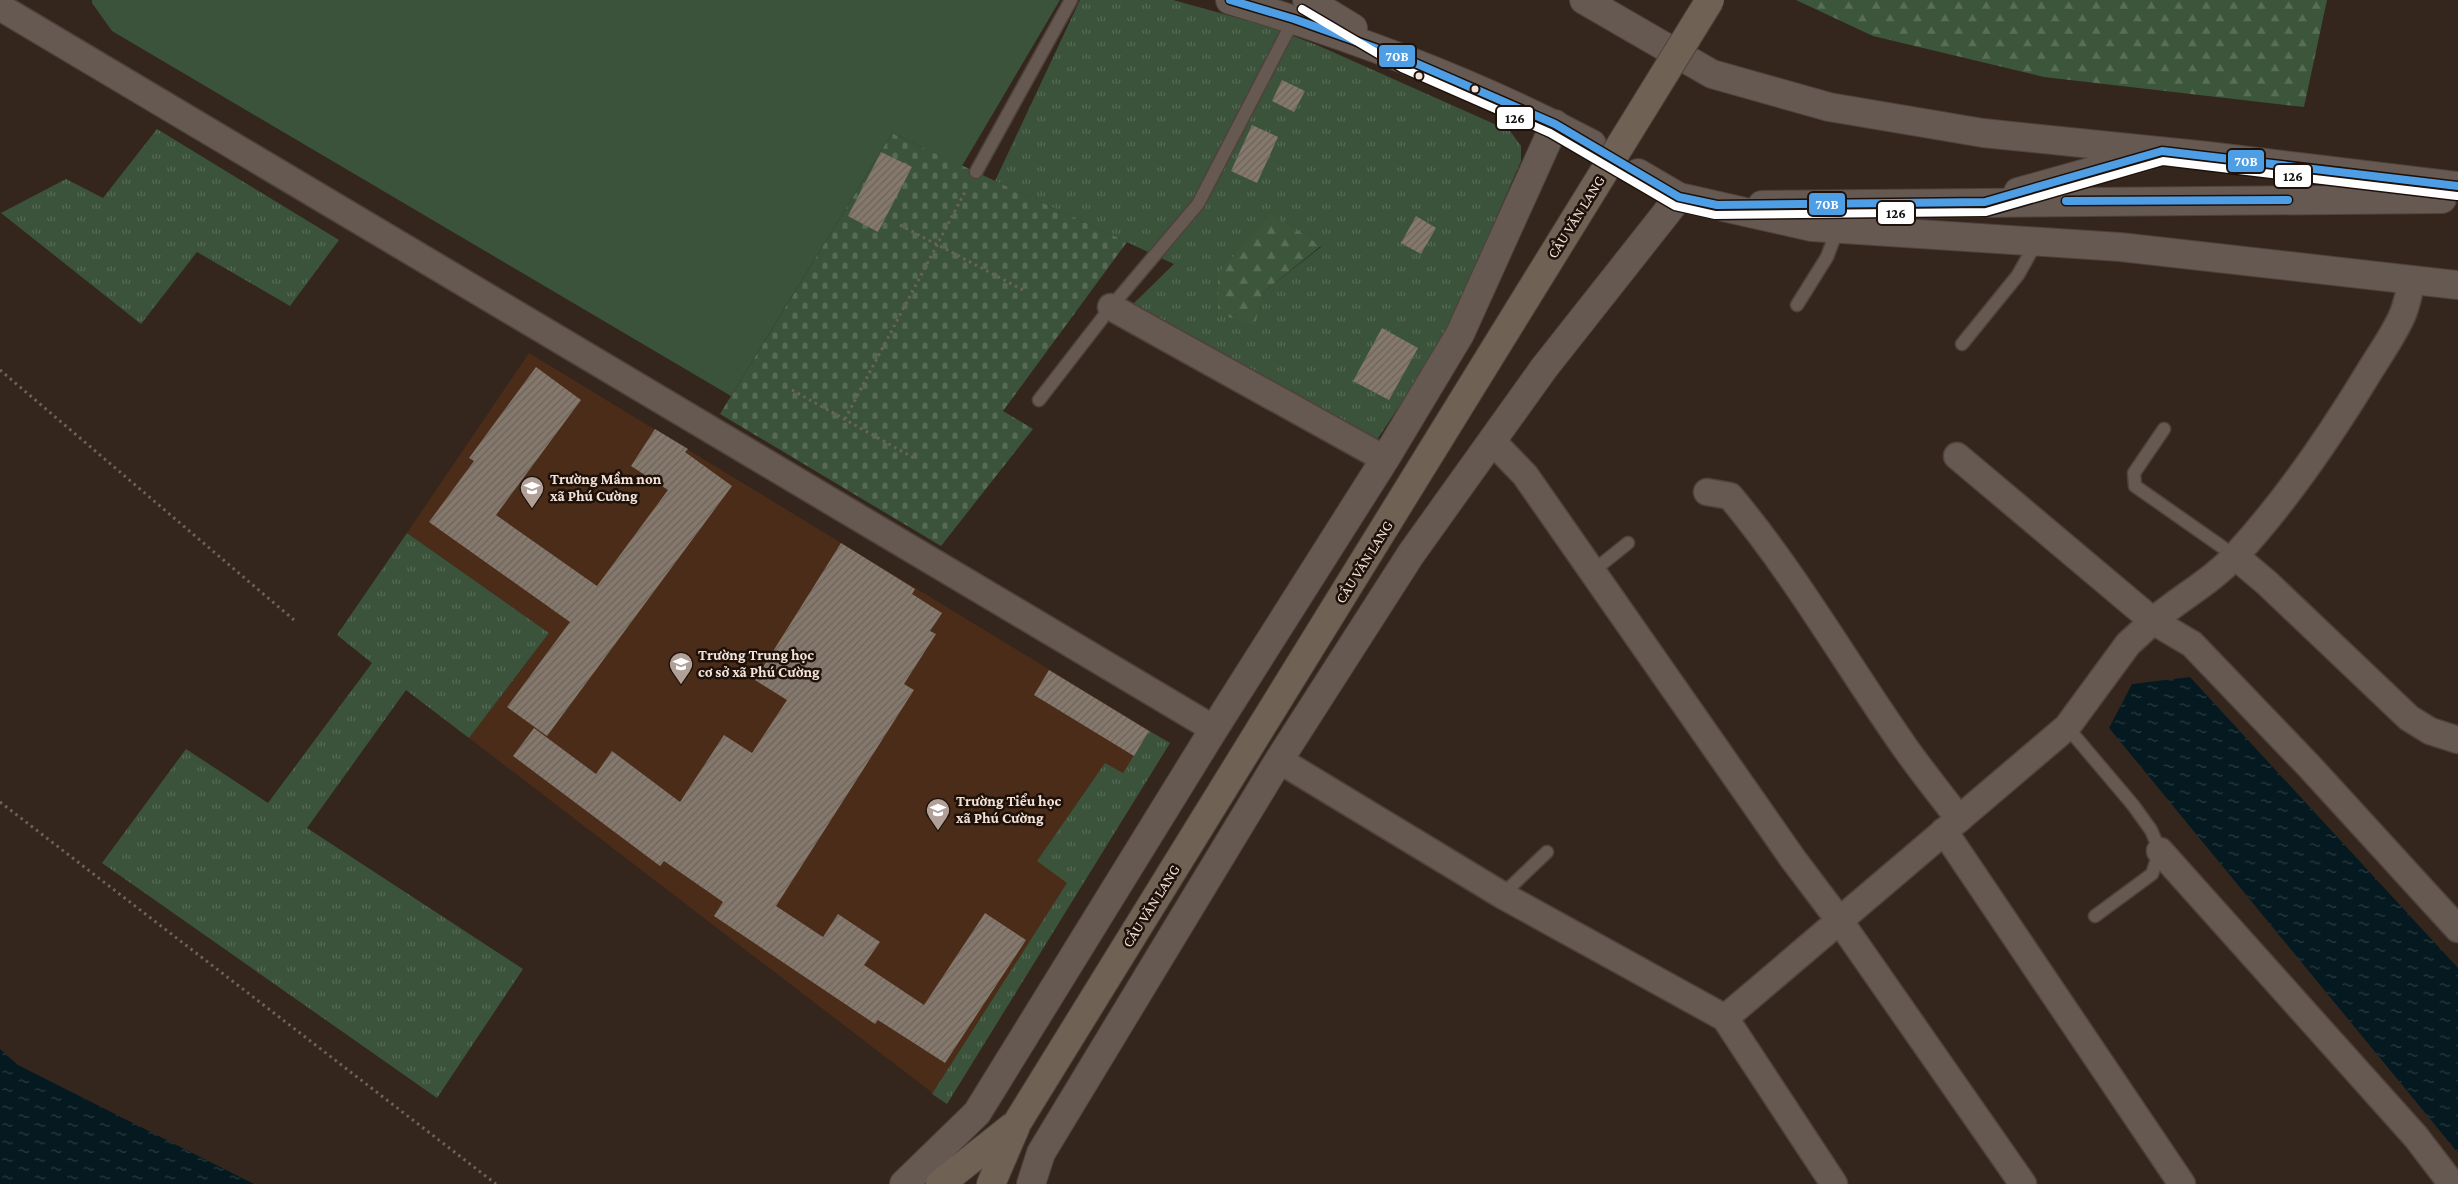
<svg xmlns="http://www.w3.org/2000/svg" width="2458" height="1184" font-family="'Crimson Pro',serif">
<defs>
<pattern id="grass-tufts" width="24" height="20" patternUnits="userSpaceOnUse" patternTransform="scale(1.25)"><rect width="24" height="20" fill="#3a533a"/><path d="M3 7l-1-3M5 7V3M7 7l1-3M15 17l-1-3M17 17v-4M19 17l1-3" fill="none" stroke="#576b56"/></pattern>
<pattern id="forest-firs" width="22" height="20" patternUnits="userSpaceOnUse" patternTransform="scale(1.25)"><rect width="22" height="20" fill="#3c563b"/><path d="M5 1l3.5 6h-7zM16 11l3.5 6h-7z" fill="#596e57"/></pattern>
<pattern id="cemetery-stones" width="16" height="16" patternUnits="userSpaceOnUse" patternTransform="scale(1.25)"><rect width="16" height="16" fill="#3a533a"/><path d="M2 7V4a2 2 0 0 1 4 0v3zM10 15v-3a2 2 0 0 1 4 0v3z" fill="#576b56"/></pattern>
<pattern id="water-ripples" width="26" height="14" patternUnits="userSpaceOnUse" patternTransform="scale(1.25)"><rect width="26" height="14" fill="#051a20"/><path d="M2 4q2-2 4 0t4 0M15 11q2-2 4 0t4 0" fill="none" stroke="#2a3b40"/></pattern>
<pattern id="building-hatch" width="6" height="6" patternUnits="userSpaceOnUse" patternTransform="scale(1.25)"><rect width="6" height="6" fill="#85786c"/><path d="M-1 1l2-2M0 6l6-6M5 7l2-2" fill="none" stroke="#6d635b"/></pattern>
</defs>
<rect width="100%" height="100%" fill="#35261d"/>
<path fill="#4a2c18" d="M529 353 1170 743 947 1104 469 738 549 633 407 533Z"/>
<g fill="url(#grass-tufts)" fill-rule="evenodd">
<path d="M1080 0H1173L1267 26 1317 45 1510 131 1521 146V161L1442 343 1376 441 1131 306 1174 264 995 181ZM1272 214 1321 247 1262 293Z"/>
<path d="M157 129 339 240 290 306 197 252 141 324 1 213 66 179 103 198Z"/>
<path d="M407 533 549 633 469 738 406 690 307 828 523 969 437 1098 102 863 186 749 268 803 372 663 337 635Z"/>
<path d="M1149 731 1170 743 947 1104 932 1094 1067 883 1037 861 1105 763 1123 773Z"/>
</g>
<g fill="url(#forest-firs)">
<path d="M1796 0H2327L2304 107 2044 77 1873 36Z"/>
<path d="M1272 214 1321 246 1262 293 1255 325 1218 314V273Z"/>
</g>
<path fill="url(#cemetery-stones)" d="M892 133 1127 242 1003 411 1033 429 941 546 720 414Z"/>
<path fill="#3a533a" d="M92 0H1060L962 166 892 133 731 396 112 31 92 3Z"/>
<g fill="url(#water-ripples)">
<path d="M2190 677 2458 968V1153L2109 728 2132 684Z"/>
<path d="M0 1049 18 1065 254 1184H0Z"/>
</g>
<g fill="url(#building-hatch)">
<path d="M1282 80 1305 91 1294 112 1272 101Z"/>
<path d="M1252 125 1278 137 1257 183 1231 171Z"/>
<path d="M881 152 912 167 878 232 848 216Z"/>
<path d="M1416 216 1436 228 1421 254 1401 243Z"/>
<path d="M1382 328 1418 348 1389 400 1353 381Z"/>
<path d="M536 367 581 400 496 515 597 586 668 490 631 466 655 429 688 449 685 452 732 486 547 736 507 707 570 622 429 522 474 461 469 458Z"/>
<path d="M841 543 915 589 912 594 942 613 930 631 936 634 904 684 914 690 776 906 823 937 838 914 880 942 864 965 924 1005 985 913 1026 940 945 1063 878 1020 875 1024 714 916 723 902 664 861 660 866 513 756 534 728 596 774 612 751 680 802 724 735 752 753 787 700 755 680Z"/>
<path d="M1049 670 1149 731 1134 756 1034 695Z"/>
</g>
<g fill="none" stroke-linecap="round" stroke-linejoin="round">
<g stroke="#4e423b" stroke-width="15">
<g id="service">
<path d="M976 172 1071 0"/>
<path d="M1797 305 1827 257 1838 228"/>
<path d="M1962 344 2018 275 2037 241"/>
<path d="M1039 400 1111 307 1198 204 1294 19"/>
<path d="M2164 429 2134 473 2135 486 2235 556"/>
<path d="M1593 571 1628 543"/>
<path d="M2067 727 2133 805 2151 830 2160 851 2152 874 2095 916"/>
<path d="M1502 895 1547 852"/>
</g>
</g>
<g stroke="#4e423b" stroke-width="29">
<g id="minor">
<path d="M0 7 1214 729"/>
<path d="M1111 307 1385 459"/>
<path d="M1492 441 1525 475 1793 859 1839 920 2023 1184"/>
<path d="M1957 456 2153 621C2180 598 2212 581 2236 555 2285 502 2332 433 2369 372 2380 354 2393 336 2402 316 2407 305 2409 292 2412 280"/>
<path d="M1707 492 1730 496C1796 575 1847 665 1906 749 1923 773 1942 796 1959 819"/>
<path d="M2235 556 2267 583 2409 718 2430 731 2458 740"/>
<path d="M1279 760 1502 895 1725 1018 1834 1184"/>
<path d="M1944 831 2182 1184"/>
<path d="M2160 851 2416 1137 2452 1184"/>
<path d="M1725 1018 2067 727 2128 644 2153 621 2192 644 2309 766 2458 929"/>
</g>
</g>
<g stroke="#4e423b" stroke-width="30">
<g id="secondary">
<path d="M1230 0C1354 37 1477 83 1592 144"/>
<path d="M1307 0 1353 28"/>
<path d="M1584 0 1712 74 1829 107 1983 133 2208 156 2458 186"/>
<path d="M1638 173 1679 197 1812 227 2120 247 2458 285"/>
<path d="M2018 192 2147 156"/>
<path d="M1762 205 2442 199"/>
<path d="M904 1184 977 1113 1214 729 1385 459 1460 334 1555 124"/>
<path d="M1031 1184 1041 1153 1279 760 1411 554 1544 368 1679 197"/>
</g>
</g>
<g stroke="#4e423b" stroke-width="30">
<g id="primary">
<path d="M940 1184 1017 1123"/>
<path d="M991 1184 1016 1126"/>
</g>
</g>
<g stroke="#6c625c" stroke-width="3" stroke-dasharray="2.5 4" stroke-linecap="butt">
<path d="M900 225 1025 291"/>
<path d="M0 370 294 620"/>
<path d="M792 390 914 458"/>
<path d="M845 419 966 190"/>
<path d="M0 802 496 1184"/>
</g>
<use href="#service" stroke="#655952" stroke-width="12"/>
<use href="#minor" stroke="#655952" stroke-width="26"/>
<use href="#secondary" stroke="#655952" stroke-width="28"/>
<use href="#primary" stroke="#6f6255" stroke-width="28"/>
<g stroke="#4e423b" stroke-width="30" stroke-linecap="butt">
<path id="primary-bridge" d="M1017 1123 1710 0"/>
</g>
<use href="#primary-bridge" stroke="#6f6255" stroke-width="28"/>
<g stroke="#1d110a" stroke-width="11">
<g id="bus-1">
<path d="M1230 0 1294 19 1406 59 1555 124 1679 197 1717 205 1985 202 2162 151 2458 186"/>
<path d="M2066 201 2288 200"/>
</g>
</g>
<g stroke="#1d110a" stroke-width="11">
<path id="bus-2" d="M1302 9 1402 68 1550 133 1675 206 1715 215 1986 212 2163 161 2457 196"/>
</g>
<use href="#bus-1" stroke="#4d9ee5" stroke-width="8"/>
<use href="#bus-2" stroke="#fff" stroke-width="8"/>
</g>
<defs>
<g id="school-pin" transform="scale(1.25)"><path d="M0 17L-7.5 6A9.5 9.5 0 1 1 7.5 6Z" fill="#b1a097" stroke="#1d110a"/><path d="M0-5L7-2L0 1L-7-2ZM-4 1L0 2.5L4 1V4Q0 6-4 4Z" fill="#fff"/></g>
</defs>
<g fill-rule="evenodd">
<use href="#school-pin" x="532" y="488"/>
<use href="#school-pin" x="681" y="664"/>
<use href="#school-pin" x="938" y="810"/>
</g>
<g fill="#f4e2d8" stroke="#1d110a" stroke-width="2">
<circle cx="1419" cy="76" r="4.5"/>
<circle cx="1475" cy="89" r="4.5"/>
</g>
<g text-anchor="middle" dominant-baseline="central" stroke-width="5" stroke-linejoin="round" paint-order="stroke">
<g font-size="15" fill="#f4e2d8" stroke="#1d110a">
<text transform="translate(1576 217) rotate(-58)">CẦU VĂN LANG</text>
<text transform="translate(1364 562) rotate(-58)">CẦU VĂN LANG</text>
<text transform="translate(1151 906) rotate(-58)">CẦU VĂN LANG</text>
</g>
<g font-size="15" font-weight="bold" fill="#f4e2d8" stroke="#1d110a" text-anchor="start">
<text x="550" y="479">Trường Mầm non<tspan x="550" dy="17">xã Phú Cường</tspan></text>
<text x="698" y="655">Trường Trung học<tspan x="698" dy="17">cơ sở xã Phú Cường</tspan></text>
<text x="956" y="801">Trường Tiểu học<tspan x="956" dy="17">xã Phú Cường</tspan></text>
</g>
</g>
<g stroke="#1d110a" stroke-width="2">
<rect x="1378" y="44" width="38" height="24" rx="5" fill="#4d9ee5"/>
<rect x="1496" y="106" width="38" height="24" rx="5" fill="#fff"/>
<rect x="2227" y="149" width="38" height="24" rx="5" fill="#4d9ee5"/>
<rect x="2274" y="164" width="38" height="24" rx="5" fill="#fff"/>
<rect x="1808" y="192" width="38" height="24" rx="5" fill="#4d9ee5"/>
<rect x="1877" y="201" width="38" height="24" rx="5" fill="#fff"/>
</g>
<g font-size="14" text-anchor="middle" font-weight="bold" fill="#fff">
<text x="1397" y="61">70B</text>
<text x="2246" y="166">70B</text>
<text x="1827" y="209">70B</text>
</g>
<g font-size="14" text-anchor="middle" font-weight="bold" fill="#111">
<text x="1515" y="123">126</text>
<text x="2293" y="181">126</text>
<text x="1896" y="218">126</text>
</g>
</svg>
